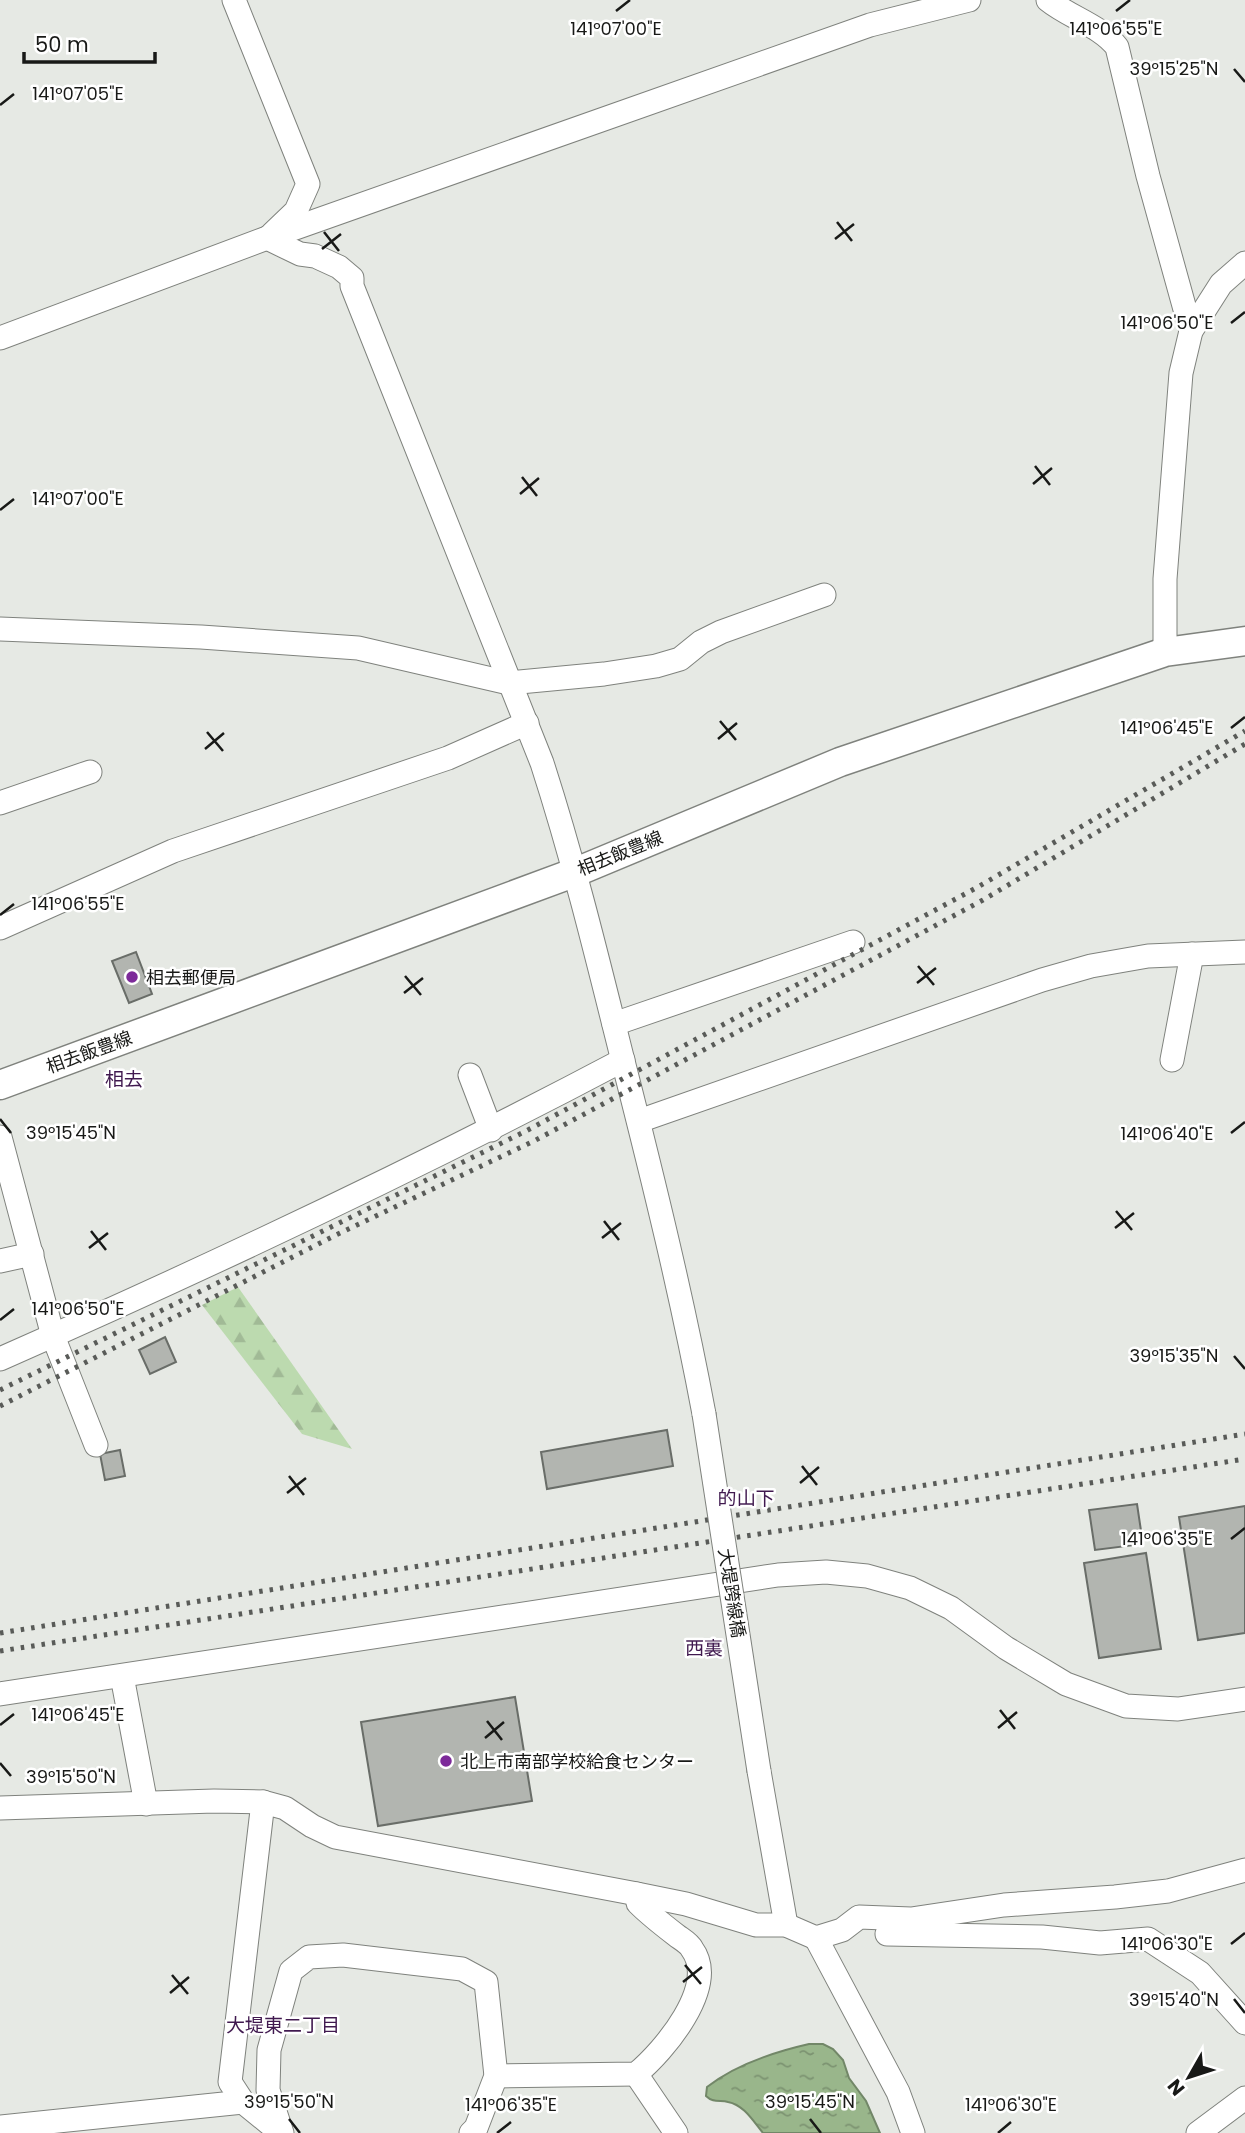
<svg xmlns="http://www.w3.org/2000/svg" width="1245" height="2133" font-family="Poppins,'Noto Sans JP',sans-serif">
<defs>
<pattern id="forest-firs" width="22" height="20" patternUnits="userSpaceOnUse" patternTransform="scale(1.75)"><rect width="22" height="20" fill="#bcdaaf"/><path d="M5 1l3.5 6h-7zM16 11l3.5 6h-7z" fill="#a1ba96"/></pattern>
<pattern id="water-ripples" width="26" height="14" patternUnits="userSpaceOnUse" patternTransform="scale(1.75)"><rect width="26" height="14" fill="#99b68b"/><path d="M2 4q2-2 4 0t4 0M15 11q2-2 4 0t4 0" fill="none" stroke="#7c9371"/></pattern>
</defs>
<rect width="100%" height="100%" fill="#e6e9e4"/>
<path fill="url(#forest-firs)" d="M238 1287 352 1449 302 1434 202 1305Z"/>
<path fill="url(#water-ripples)" stroke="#728768" stroke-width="2" d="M809 2044H823L833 2049 843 2060 849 2078 866 2101 880 2133H763C753 2121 744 2105 728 2102 720 2100 713 2103 706 2096L707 2087C735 2065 774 2052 809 2044Z"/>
<g fill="#b2b5b0" stroke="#696d68" stroke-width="2">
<path d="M136 952 152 994 129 1003 112 961Z"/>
<path d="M165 1337 176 1362 150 1374 139 1350Z"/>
<path d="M667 1430 673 1466 547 1489 541 1452Z"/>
<path d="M120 1450 125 1476 105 1480 100 1454Z"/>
<path d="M1137 1504 1143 1544 1095 1550 1089 1510Z"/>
<path d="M1245 1506V1633L1198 1640 1179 1517Z"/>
<path d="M1146 1553 1161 1649 1099 1658 1084 1563Z"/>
<path d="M515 1697 532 1801 378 1826 361 1722Z"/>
</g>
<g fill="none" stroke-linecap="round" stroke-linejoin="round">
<g stroke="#7f827d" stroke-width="25">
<g id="minor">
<path d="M234 0 308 184 296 211 272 234"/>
<path d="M1048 0C1069 17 1101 26 1117 47L1148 176 1191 331"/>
<path d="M267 238 300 254 315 256 339 267 352 278V286L542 763C574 862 598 961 623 1061 653 1179 682 1296 704 1414"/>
<path d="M0 338 267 238 870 25 969 0"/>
<path d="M0 629 201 637 358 648 509 683 604 674 656 666 680 659 701 642 721 632 824 595"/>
<path d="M1165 652V579L1181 373 1191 331 1221 284 1245 263"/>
<path d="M0 803 90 772"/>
<path d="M0 928 173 851 448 758 527 723"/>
<path d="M614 1024 853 942"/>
<path d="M1172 1060 1192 954"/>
<path d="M470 1075 491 1130"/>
<path d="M639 1121 1042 980 1091 966 1148 956 1245 952"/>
<path d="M0 1137 53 1336 96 1445"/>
<path d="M0 1261 32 1254"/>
<path d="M0 1359C211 1266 419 1168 623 1060"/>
<path d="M122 1676 146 1804"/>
<path d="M0 1694 778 1575 826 1572 867 1576 910 1588 951 1608 1006 1648 1066 1684 1126 1706 1178 1709 1245 1699"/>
<path d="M759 1771 786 1925"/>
<path d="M263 1802 230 2082 243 2102 281 2133"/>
<path d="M0 1808 214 1801 263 1802 285 1808 312 1826 335 1837 637 1894 686 1904 756 1925H786L816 1938 842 1930 859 1917 911 1919 1004 1905 1115 1897 1168 1891 1245 1870"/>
<path d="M887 1934 1042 1937 1100 1943 1148 1939 1200 1973 1245 2023"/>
<path d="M816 1938 898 2092 913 2133"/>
<path d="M636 2074 676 2133"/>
<path d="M496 2076 636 2074C664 2051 719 1986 692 1949 689 1943 681 1939 676 1935 663 1925 650 1915 638 1903L637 1894"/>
<path d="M0 2127 243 2102"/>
<path d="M282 2133 268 2090 269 2050 291 1971 309 1957 343 1955 462 1969 486 1982 496 2076 476 2128 471 2133"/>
<path d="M1198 2133 1245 2098"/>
</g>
</g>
<g stroke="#7f827d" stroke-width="31">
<path id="major" d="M0 1085 576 872 840 762 1165 652 1245 641"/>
</g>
<use href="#minor" stroke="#fff" stroke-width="23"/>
<use href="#major" stroke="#fff" stroke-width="28"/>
<g stroke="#595b58" stroke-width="5" stroke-dasharray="3.5 7" stroke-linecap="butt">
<path d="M0 1390 526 1131 976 888 1245 731"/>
<path d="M0 1406 334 1236 534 1141 983 900 1245 744"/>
<path d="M0 1633 1245 1434"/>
<path d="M0 1651 1245 1459"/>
</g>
<g stroke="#7f827d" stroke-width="25" stroke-linecap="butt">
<path id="minor-bridge" d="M704 1414 759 1771"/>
</g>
<use href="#minor-bridge" stroke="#fff" stroke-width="23"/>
</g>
<path fill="none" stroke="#181917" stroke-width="2.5" d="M616 11 630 0M1116 11 1130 0M1234 69 1245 82M0 105 14 94M837 222 852 241M324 232 339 251M835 239 854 224M322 249 341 234M1231 323 1245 312M1035 466 1050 485M522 477 537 496M1033 484 1052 468M520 494 539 478M0 510 14 499M720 721 736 740M1231 728 1245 717M207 732 223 751M718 739 737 723M205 749 224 733M0 915 14 904M918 966 934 985M405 976 421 995M917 983 936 968M404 993 423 978M0 1119 11 1133M1231 1133 1245 1122M1116 1211 1132 1230M604 1221 619 1240M1115 1228 1134 1213M91 1231 106 1250M602 1238 621 1223M89 1248 108 1233M0 1320 14 1309M1234 1356 1245 1369M802 1466 817 1485M289 1476 304 1495M800 1483 819 1467M287 1493 306 1478M1231 1539 1245 1528M1000 1710 1015 1729M487 1721 502 1740M0 1725 14 1714M998 1728 1017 1712M485 1738 504 1722M0 1763 11 1776M1231 1944 1245 1933M685 1965 701 1984M172 1975 188 1994M683 1982 702 1967M170 1993 189 1977M1234 1999 1245 2013M289 2119 300 2133M810 2119 821 2133M497 2133 511 2122M998 2133 1011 2122"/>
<g fill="#7d2a9a" stroke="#fff" stroke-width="2.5">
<circle cx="132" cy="977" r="7"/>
<circle cx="446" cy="1761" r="7"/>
</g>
<g text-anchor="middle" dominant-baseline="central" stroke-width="5" stroke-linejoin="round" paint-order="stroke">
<g font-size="18" fill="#181917" stroke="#fff">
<text transform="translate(620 853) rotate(-22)">相去飯豊線</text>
<text transform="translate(89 1052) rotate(-20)">相去飯豊線</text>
<text transform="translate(732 1593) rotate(81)">大堤跨線橋</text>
</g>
<g font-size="18" fill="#181917" stroke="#fff" text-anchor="start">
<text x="146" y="977">相去郵便局</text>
<text x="460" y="1761">北上市南部学校給食センター</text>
</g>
<g font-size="19" fill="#40194f" stroke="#fff">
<text x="124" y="1079">相去</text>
<text x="746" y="1498">的山下</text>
<text x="704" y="1648">西裏</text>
<text x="283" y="2025">大堤東二丁目</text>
</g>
</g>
<g font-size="18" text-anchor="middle" fill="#181917" stroke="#fff" stroke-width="5" stroke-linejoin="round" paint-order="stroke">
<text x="616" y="35">141°07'00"E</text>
<text x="1116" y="35">141°06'55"E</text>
<text x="1174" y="75">39°15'25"N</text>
<text x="78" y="100">141°07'05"E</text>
<text x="1167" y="329">141°06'50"E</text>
<text x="78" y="505">141°07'00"E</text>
<text x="1167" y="734">141°06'45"E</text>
<text x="78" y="910">141°06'55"E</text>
<text x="71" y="1139">39°15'45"N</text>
<text x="1167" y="1140">141°06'40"E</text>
<text x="78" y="1315">141°06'50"E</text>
<text x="1174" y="1362">39°15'35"N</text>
<text x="1167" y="1545">141°06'35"E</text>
<text x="78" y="1721">141°06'45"E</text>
<text x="71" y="1783">39°15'50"N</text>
<text x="1167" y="1950">141°06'30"E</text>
<text x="1174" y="2006">39°15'40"N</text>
<text x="289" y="2108">39°15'50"N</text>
<text x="810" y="2108">39°15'45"N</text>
<text x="511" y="2111">141°06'35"E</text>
<text x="1011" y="2111">141°06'30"E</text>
</g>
<g transform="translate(1189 2077) rotate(231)" stroke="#ffffff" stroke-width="5" paint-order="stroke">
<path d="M0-5L12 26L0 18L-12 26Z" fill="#181917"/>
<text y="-10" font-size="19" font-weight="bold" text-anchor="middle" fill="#181917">N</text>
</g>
<path d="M24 52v10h131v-10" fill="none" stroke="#181917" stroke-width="3.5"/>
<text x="35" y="52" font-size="21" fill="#181917" stroke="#ffffff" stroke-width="5" paint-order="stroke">50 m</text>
</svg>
